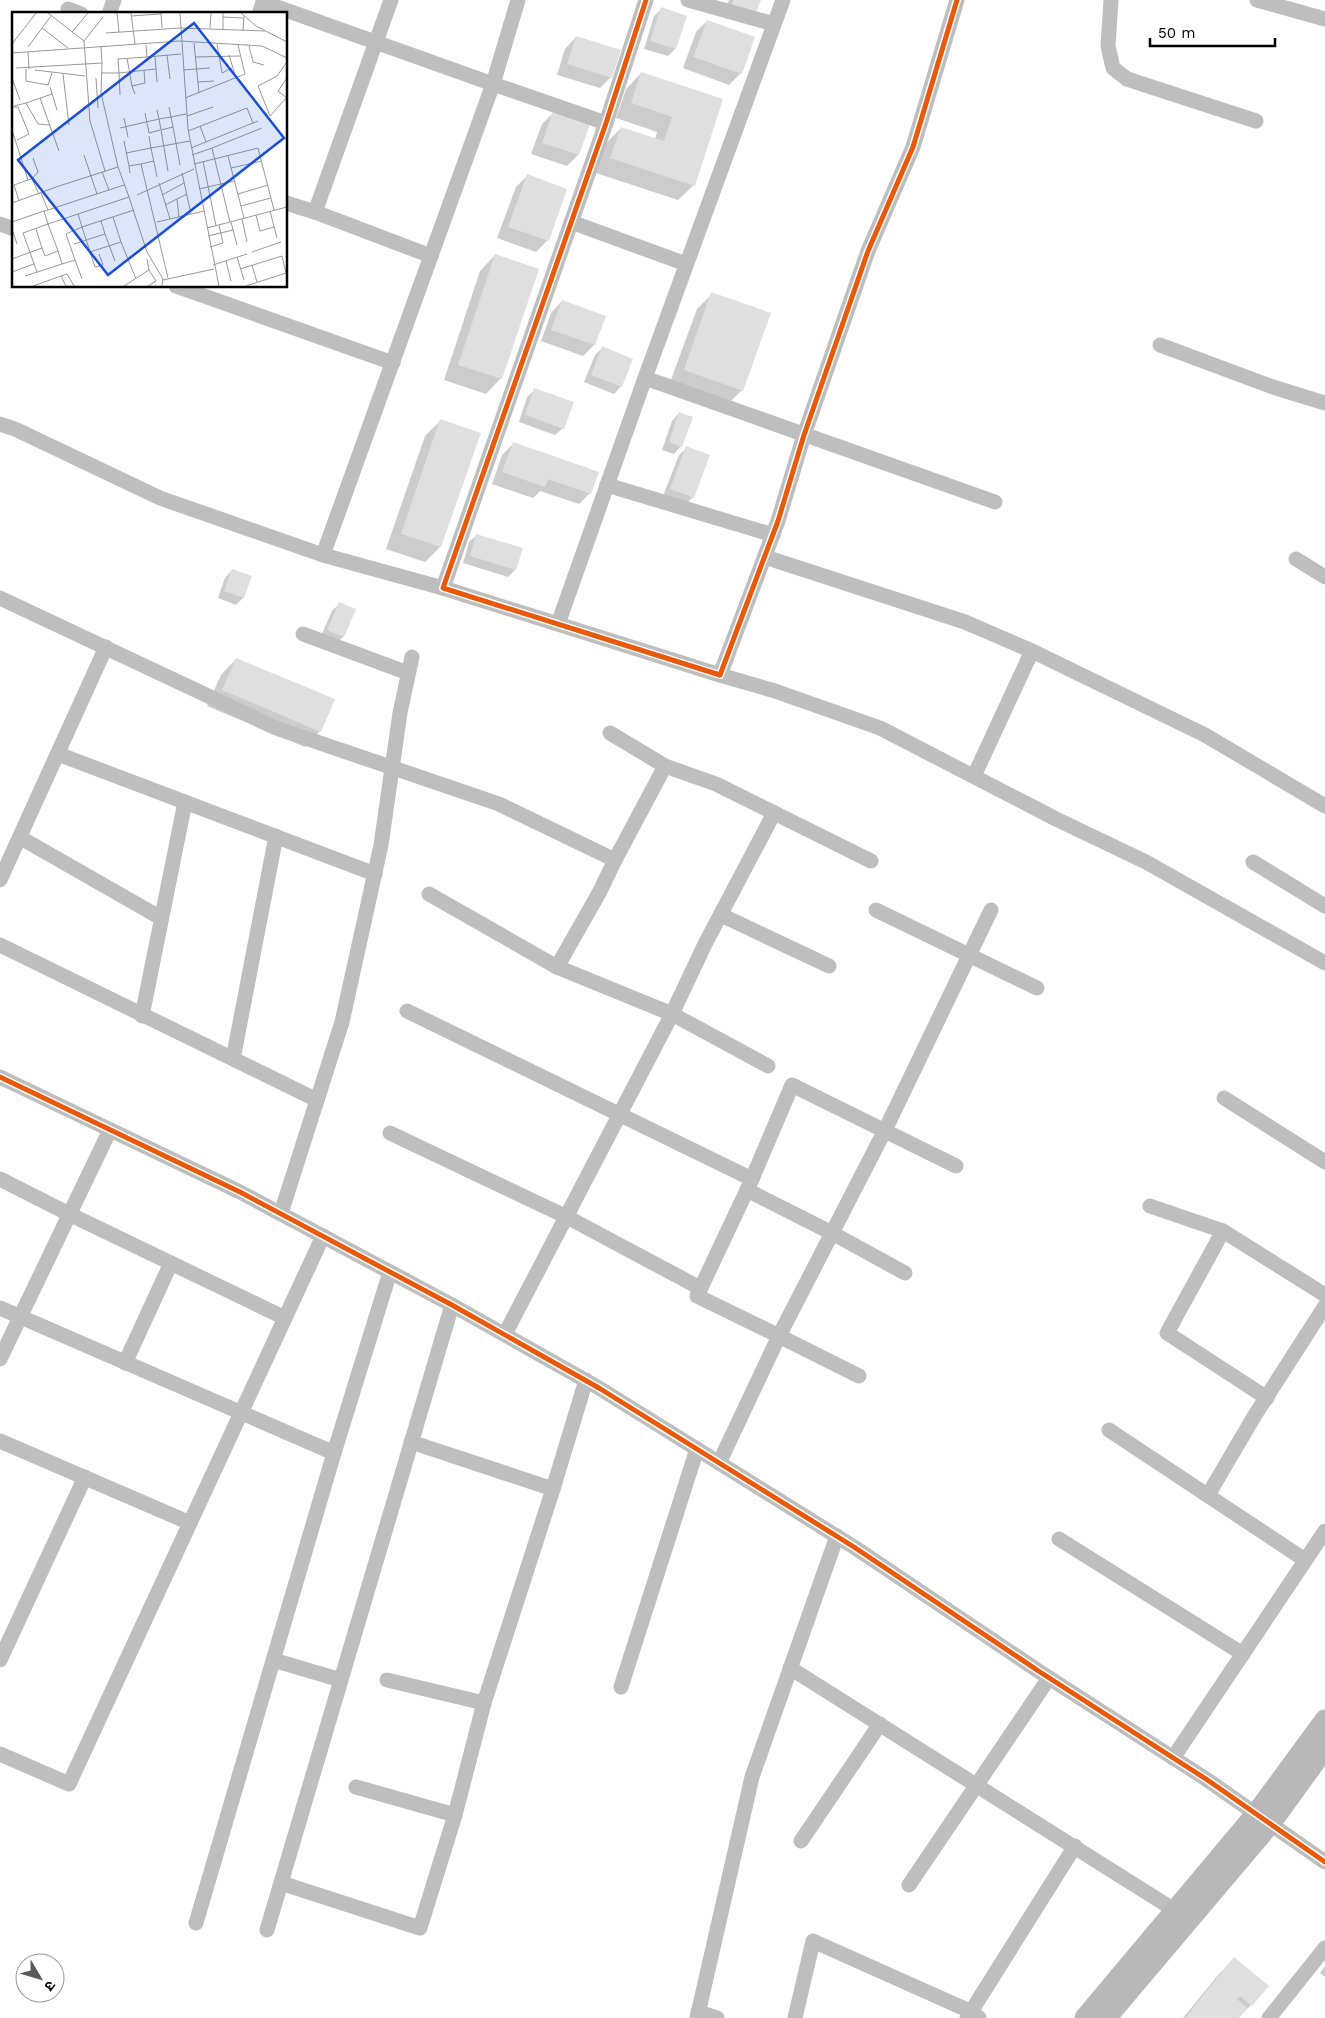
<svg xmlns="http://www.w3.org/2000/svg" width="1325" height="2018" font-family="'Work Sans','Noto Sans Devanagari',sans-serif">
<rect width="100%" height="100%" fill="#fff"/>
<g fill="#0003">
<path d="M729 0H759L725 12Z"/>
<path d="M662 9 686 16 675 49 668 56 644 49 654 16Z"/>
<path d="M707 21 741 73 729 85 683 68 696 32Z"/>
<path d="M576 37 611 77 600 88 557 75 565 49Z"/>
<path d="M641 73 722 100 694 185 678 200 596 173 606 143 621 128 655 139 657 132 616 118 626 89Z"/>
<path d="M553 113 578 155 567 166 531 154 542 124Z"/>
<path d="M527 176 548 240 536 252 497 238 516 187Z"/>
<path d="M495 255 501 378 486 394 444 380 480 271Z"/>
<path d="M712 294 742 390 727 405 669 385 697 309Z"/>
<path d="M562 301 594 345 583 356 541 341 551 313Z"/>
<path d="M602 348 621 386 614 394 584 382 595 355Z"/>
<path d="M535 390 563 428 555 435 519 422 527 397Z"/>
<path d="M679 413 681 446 674 454 662 450 672 421Z"/>
<path d="M440 421V547L425 562 386 549 425 436Z"/>
<path d="M513 444 590 493 579 504 540 491 533 498 492 484 502 455Z"/>
<path d="M687 448 709 456 693 497 685 505 663 496 679 455Z"/>
<path d="M477 535 515 570 508 577 463 563 469 542Z"/>
<path d="M232 570 243 598 236 605 218 598 225 578Z"/>
<path d="M339 604 343 637 336 644 320 638 332 611Z"/>
<path d="M236 659 320 731 305 747 207 706 221 675Z"/>
<path d="M1234 1959 1251 2005 1238 2018H1183L1219 1974Z"/>
<path d="M1325 1966V1977L1320 1973Z"/>
</g>
<g fill="#dfdfdf">
<path d="M733 0H761L756 13 732 4Z"/>
<path d="M661 7 687 16 676 49 650 41Z"/>
<path d="M707 20 755 37 742 74 693 57Z"/>
<path d="M576 36 621 50 612 78 567 64Z"/>
<path d="M641 72 723 99 695 186 610 158 621 127 664 141 672 117 631 103Z"/>
<path d="M553 111 590 124 579 155 542 143Z"/>
<path d="M527 174 567 189 549 241 508 227Z"/>
<path d="M495 254 539 269 502 379 458 365Z"/>
<path d="M711 292 771 313 743 391 684 370Z"/>
<path d="M562 300 606 316 595 345 551 330Z"/>
<path d="M602 346 633 359 622 387 591 375Z"/>
<path d="M534 388 574 402 564 429 525 415Z"/>
<path d="M679 412 693 417 682 447 669 442Z"/>
<path d="M440 419 481 433 441 547 401 534Z"/>
<path d="M513 442 599 472 591 494 548 479 545 487 502 472Z"/>
<path d="M686 446 710 455 694 498 670 489Z"/>
<path d="M476 534 523 548 516 570 470 556Z"/>
<path d="M232 569 252 576 244 598 224 591Z"/>
<path d="M339 602 356 609 344 637 327 630Z"/>
<path d="M236 658 335 699 321 732 222 690Z"/>
<path d="M1234 1957 1269 1986 1252 2006 1240 1996 1237 1999 1247 2008 1239 2018H1185Z"/>
</g>
<g fill="none" stroke-linecap="round" stroke-linejoin="round">
<g stroke="#bebebe" stroke-width="15">
<path d="M391 0 315 212 431 256"/>
<path d="M518 0 493 84 606 123"/>
<path d="M646 0 606 123 443 588 720 675 778 521 804 435 868 251 913 147 957 0"/>
<path d="M688 0 774 24"/>
<path d="M1111 0 1108 46 1113 68 1127 79 1256 121"/>
<path d="M1257 0 1325 19"/>
<path d="M68 9 81 14"/>
<path d="M109 14 114 0"/>
<path d="M259 14 263 2 493 84 323 555"/>
<path d="M286 203 315 212"/>
<path d="M571 222 686 264"/>
<path d="M0 224 14 229"/>
<path d="M176 286 393 363"/>
<path d="M1160 345 1273 387 1325 403"/>
<path d="M645 378 995 502"/>
<path d="M0 424 15 429 160 498 323 555 443 588"/>
<path d="M607 485 773 535"/>
<path d="M765 557 965 622 1032 651 1205 735 1325 806"/>
<path d="M1296 559 1325 577"/>
<path d="M0 598 276 728 499 804 615 860 599 893 557 967"/>
<path d="M558 624 645 378 783 0"/>
<path d="M303 634 408 673"/>
<path d="M720 675 775 691 880 728 1056 819 1146 862 1325 963"/>
<path d="M610 733 665 766 615 860"/>
<path d="M58 754 375 874"/>
<path d="M665 766 716 784 871 861"/>
<path d="M974 776 1032 651"/>
<path d="M21 838 161 918"/>
<path d="M1253 862 1325 906"/>
<path d="M0 880 106 647"/>
<path d="M429 894 557 967 672 1014 505 1334"/>
<path d="M876 910 1037 988"/>
<path d="M721 915 829 966"/>
<path d="M0 945 317 1100"/>
<path d="M407 1011 752 1179 747 1190"/>
<path d="M142 1016 185 802"/>
<path d="M233 1059 276 836"/>
<path d="M768 1066 672 1014 705 944 774 813"/>
<path d="M0 1077 240 1192 452 1305 599 1388 854 1547 1040 1672 1206 1779 1325 1862"/>
<path d="M1224 1098 1325 1162"/>
<path d="M390 1133 567 1217 700 1288"/>
<path d="M0 1179 69 1214 285 1318"/>
<path d="M752 1179 792 1085 956 1166"/>
<path d="M1150 1206 1223 1231 1167 1333 1267 1398"/>
<path d="M281 1213 342 1022 381 845 400 713 412 657"/>
<path d="M1223 1231 1325 1295"/>
<path d="M905 1273 832 1233 747 1190 697 1296 779 1336 884 1132 887 1126 991 910"/>
<path d="M0 1308 334 1453 390 1272"/>
<path d="M0 1359 110 1130"/>
<path d="M125 1363 171 1263"/>
<path d="M1109 1430 1305 1560"/>
<path d="M0 1441 190 1523"/>
<path d="M411 1442 553 1489"/>
<path d="M719 1463 779 1336 859 1376"/>
<path d="M1208 1495 1255 1415 1325 1306"/>
<path d="M1059 1539 1243 1654"/>
<path d="M0 1660 85 1477"/>
<path d="M273 1660 341 1680"/>
<path d="M790 1668 1176 1911"/>
<path d="M387 1680 484 1703"/>
<path d="M621 1687 697 1449"/>
<path d="M0 1754 69 1784 323 1236"/>
<path d="M1173 1758 1325 1531"/>
<path d="M356 1787 455 1815"/>
<path d="M801 1841 880 1724"/>
<path d="M281 1883 420 1928 455 1815 484 1703 553 1489 586 1380"/>
<path d="M909 1885 1049 1678"/>
<path d="M196 1923 334 1453"/>
<path d="M267 1930 452 1305"/>
<path d="M698 2012 717 2018"/>
<path d="M697 2018 752 1777 837 1536"/>
<path d="M795 2018 813 1941 972 2012 979 2018"/>
<path d="M967 2018 1075 1846"/>
<path d="M1269 2018 1325 1948"/>
</g>
<g stroke="#b8b8b8" stroke-width="21">
<path d="M1085 2018 1256 1814 1325 1720"/>
<path d="M1106 2018 1270 1824 1325 1748"/>
</g>
<g stroke="#fff" stroke-width="8">
<g id="cycleway">
<path d="M646 0 606 123 443 588 720 675 778 521 804 435 868 251 913 147 957 0"/>
<path d="M0 1077 240 1192 452 1305 599 1388 854 1547 1040 1672 1206 1779 1325 1862"/>
</g>
</g>
<use href="#cycleway" stroke="#e8590c" stroke-width="5"/>
</g>
<g transform="translate(12 12)">
<rect width="275" height="275" fill="#fff"/>
<path fill="none" stroke="#999" stroke-width="1" d="M36 1 72 29 91 5M105 1 107 20M119 1 123 32M149 1 150 16M168 1 176 117 207 274M229 1 244 14 275 30M119 4 149 2M211 5 231 6M30 16 56 36M198 16 199 1M211 18V1M231 19 232 4M60 20 76 1M94 21 168 16 253 19M72 29 78 109 93 159M182 31 187 81M0 32 24 1M205 32 210 61 220 56M134 33 135 45 169 42M237 34 241 50 252 53M16 35 39 4M16 40 17 57M0 41 168 29 250 34 275 46M155 43 158 67M217 43 224 66M143 44 145 70M135 45 106 47 107 61 144 57M184 45 228 44M115 46 120 74M275 50 265 64 246 74 258 104 275 85M90 51 89 81 106 155M4 56 90 51 89 35M14 57V69L36 73 40 61M23 58 73 64M171 58 198 56M90 61H107L108 83M51 62 57 113M0 66 8 88M84 66 86 96M186 70 202 69M38 75 45 98M123 82 120 74 133 71 132 58M28 86 47 139M173 86 233 62 226 33M275 86 266 79 275 66M14 91 40 82M2 94 14 91 26 112 38 113M0 95H6L17 122 5 128M157 95 159 105 174 102M133 101 137 121 148 118M175 104 201 95M112 106 116 125M188 114 194 130M161 115 168 153M108 116 147 107 159 105 161 115 149 118 147 107 145 98M0 118 16 168 20 167 27 182M149 118 156 159M176 119 235 96 241 111M112 129 117 154M179 136 246 109M200 136 250 116M114 141 139 136 137 124M72 143 85 182M180 143 200 136 218 210M216 144 232 206M142 149 129 152 156 266M191 149 204 214M182 152 246 136 262 198M219 156 250 149M90 160 97 178M118 161 117 154 129 152M170 161 179 202M145 165 139 136 178 129M20 167 26 160 21 146M147 171 158 207M187 177 222 169M226 182 256 173M125 183 182 157M150 183 172 171M117 185 135 240 151 267 150 274M165 187 167 205M7 189 2 173 16 168M0 191 47 174 106 155 117 185 36 212 32 199 36 198 29 181M153 193 175 182M229 194 259 186M36 198 112 173M122 198 70 215 78 240 109 230 124 267M258 199 265 226M244 203 248 219 262 215M101 205 109 230M230 207 235 230M0 210 32 199M145 210 192 199M219 210 225 233M195 216 275 195M0 217 5 232M93 222 103 249M196 224 221 218M62 232 93 222 89 209M198 235 211 231 207 213M46 239 50 252 63 248 54 222 70 215 66 202M78 240 83 255 91 253 87 242M240 240 269 230M225 245 232 268M0 247 30 236 24 217M135 247 137 258 144 269 136 274M63 248 70 267M214 249 219 269M201 253 235 242M240 253 245 270M228 257 270 244 274 261M0 260 22 252M25 260 11 221 36 212 46 239 33 244 30 236M13 264 50 252M49 264 55 262 62 274M151 268 202 257M21 274 49 264 54 274M112 274 137 258M234 274 274 261 275 264"/>
<path fill="#1d4ed8" fill-opacity="0.15" stroke="#1d4ed8" stroke-width="2.5" d="M182 11 272 126 96 263 6 148Z"/>
<rect width="275" height="275" fill="none" stroke="#000" stroke-width="2.5"/>
</g>
<g transform="translate(40 1978) rotate(128)"><circle r="24" fill="#ffffff" stroke="#999999"/>
<path d="M0-4L9 19L0 12L-9 19Z" fill="#595959"/>
<text y="-8" font-size="14" font-weight="bold" text-anchor="middle" fill="#000000">उ</text>
</g>
<path d="M1150 38v8h125v-8" fill="none" stroke="#000000" stroke-width="2.5"/>
<text x="1158" y="38" font-size="15" fill="#000000" stroke="#ffffff" stroke-width="4" paint-order="stroke">50 m</text>
</svg>
